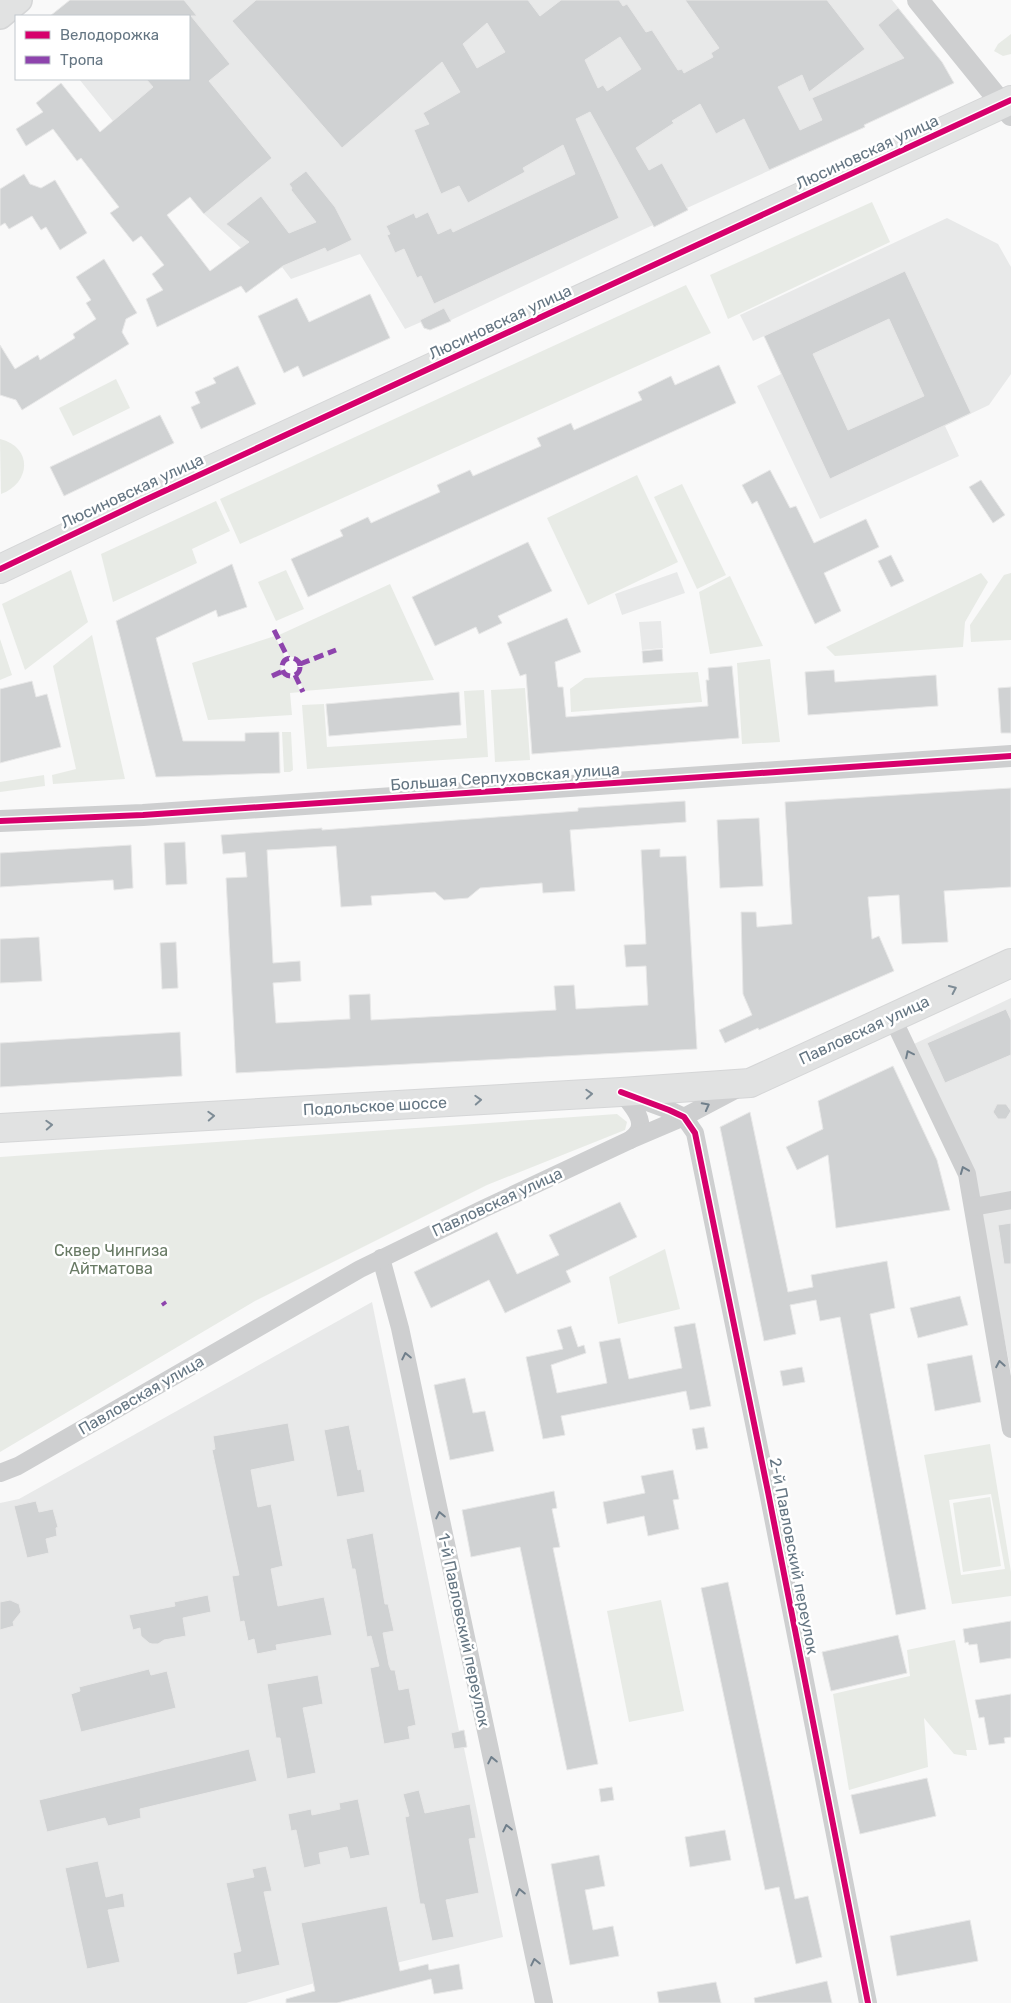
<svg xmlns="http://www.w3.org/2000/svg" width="1011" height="2003" font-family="Rubik,sans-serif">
<rect width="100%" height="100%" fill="#f9f9f9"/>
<g fill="#e8e9e9">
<path d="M70 0H892L939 58 954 83 864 125 865 127 687 208 688 210 654 227 653 225 430 330 424 328 421 322 405 329 360 254 291 279 282 267 246 293 223 262 241 248 204 214 150 150 141 156 79 79H189V16H50Z"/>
<path d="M947 218 998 244 1011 267V374L989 405 945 426 959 456 820 519 757 386 781 374 764 336 753 341 740 315Z"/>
<path d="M677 572 685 593 622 615 615 594Z"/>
<path d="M661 621 663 648 642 650 639 622Z"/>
<path d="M1011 998V1373L973 1174 914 1044Z"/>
<path d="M372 1302 459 1731 464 1730 467 1747 464 1748 503 1937 318 1982 246 2003H0V1503L19 1499Z"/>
</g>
<g fill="#e8ebe6" fill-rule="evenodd">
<path d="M1011 34V54L1003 56 994 51 998 44Z"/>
<path d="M872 202 890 242 728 319 710 275Z"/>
<path d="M686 285 711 333 240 544 220 499Z"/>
<path d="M116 379 130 408 73 436 59 408Z"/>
<path d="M0 439C33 447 31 483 1 494Z"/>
<path d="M637 475 678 562 588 605 547 518Z"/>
<path d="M682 484 726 575 697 589 654 497Z"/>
<path d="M216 501 230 531 192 549 197 563 113 602 101 554Z"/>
<path d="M71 570 88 622 25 670 2 604Z"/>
<path d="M286 570 304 609 276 621 258 582Z"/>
<path d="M981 573 988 582 965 622 963 647 835 656 826 647Z"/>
<path d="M1011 573V640L971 642 970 625 1004 575Z"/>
<path d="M730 576 763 646 710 654 699 592Z"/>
<path d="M390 584 434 680 304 691 297 676C303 671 303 665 299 659L289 656 279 635Z"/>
<path d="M92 635 125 779 53 784 52 775 76 769 53 666Z"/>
<path d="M275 636 285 658 281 666 282 671 286 676 294 678 301 692 290 693 292 715 208 720 192 663Z"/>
<path d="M0 639 12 675 0 680Z"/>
<path d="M770 659 780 742 742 744 737 663Z"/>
<path d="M698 672 702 702 571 712 570 689 585 678Z"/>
<path d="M525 688 530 760 495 762 491 690Z"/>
<path d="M484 690 488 757 307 769 302 705 324 704 327 747 467 738 464 691Z"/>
<path d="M282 732H291L293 770 290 772H284Z"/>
<path d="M44 775 45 786 0 792V782Z"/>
<path d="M617 1114 627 1122 625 1130 487 1185 255 1301 0 1452V1157Z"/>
<path d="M665 1249 680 1309 618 1324 609 1277Z"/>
<path d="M990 1444 1011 1572V1596L952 1604 924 1455ZM991 1494 1005 1569 961 1575 949 1500Z"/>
<path d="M990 1497 1001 1566 963 1572 953 1503Z"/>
<path d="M661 1600 684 1711 629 1722 607 1611Z"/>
<path d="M955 1640 977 1750H966L967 1756 954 1754 924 1718 928 1767 849 1790 833 1694 910 1676 907 1650Z"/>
</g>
<g fill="#d0d2d3" stroke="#e8e8e8" fill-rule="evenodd">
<path d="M70 0H184L197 16H191L230 64 209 81 272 158 204 214 190 197 167 215 210 271 249 242 226 224 261 196 289 233 316 222 291 190 292 188 289 184 306 171 335 207 352 240 327 252 325 248 283 266 246 293 241 286 157 327 146 299 163 290 152 274 164 265 141 236 133 242 110 213 119 207 81 158 77 161 53 129 26 146 16 129 43 112 36 103 61 83 100 132 153 87 146 79H189V16H50Z"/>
<path d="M256 0H528L540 16 561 0H619L623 6 627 4 646 32 652 30 678 70 682 69 684 73 713 57 711 53 719 48 685 0H827L865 49 809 92 802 75 778 87 800 130 822 120 812 98 904 58 878 25 898 8 942 62 954 83 864 125 865 127 769 170 744 119 716 134 700 104 672 121 674 123 636 148 649 170 662 163 688 210 654 227 590 112 576 119 619 218 434 304 421 276 417 278 404 249 395 253 387 235 390 234 386 226 414 213 416 218 428 212 438 234 451 228 453 232 575 174 563 145 523 168 525 172 468 203 459 186 441 194 414 130 429 124 423 113 460 92 442 62 342 148 232 21ZM487 23 505 52 477 68 463 44ZM620 37 641 69 607 91 603 85 598 88 585 60Z"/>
<path d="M24 174 30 184 41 188 55 180 87 233 60 250 46 227 41 230 32 216 9 229 5 223 0 226V189Z"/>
<path d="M104 259 137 313 126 319 122 332 129 344 22 410 16 400 0 395V345L15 369 38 355 40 360 75 338 73 334 96 319 86 303 91 300 76 277Z"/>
<path d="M905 271 971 413 830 479 764 336ZM889 319 924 396 848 430 813 354Z"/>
<path d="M370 294 390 338 303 377 298 366 284 373 258 316 297 298 309 322Z"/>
<path d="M444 308 451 321 430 330 424 328 420 320Z"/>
<path d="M719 365 736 403 308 597 291 559 343 536 340 530 368 517 371 523 440 492 437 485 470 470 473 476 541 446 537 438 571 423 574 430 642 400 638 392 671 376 675 385Z"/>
<path d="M238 366 256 404 201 429 191 407 200 403 195 392 216 383 213 378Z"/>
<path d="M160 415 174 443 64 496 50 467Z"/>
<path d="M770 470 790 508 796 506 814 543 866 519 879 547 824 573 841 611 815 624 757 501 752 504 742 485Z"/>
<path d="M981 480 1005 515 993 523 969 487Z"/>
<path d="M528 542 552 591 498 616 502 623 479 634 476 627 435 646 412 597Z"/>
<path d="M891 555 904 581 891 587 878 561Z"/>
<path d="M232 564 247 607 218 617 216 610 156 638 183 741H245V733L279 732 280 773 156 777 116 621Z"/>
<path d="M567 618 581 652 555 662 558 687H563L566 717 708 706 706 680H709L708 668 732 666 739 738 532 754 526 674 520 676 507 643Z"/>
<path d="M662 649 663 661 643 663 642 651Z"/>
<path d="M834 670 835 682 936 675 938 706 808 715 805 672Z"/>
<path d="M32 681 36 697 47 694 61 747 0 763V689Z"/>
<path d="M1011 687V733H1001L998 688Z"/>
<path d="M459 692 461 725 329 736 326 704Z"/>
<path d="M1011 788V887L944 891 948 942 902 944 899 895 868 897 872 939 879 936 894 971 759 1030 758 1028 725 1043 719 1030 752 1015 743 994 741 912H756L757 927 792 924 785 802Z"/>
<path d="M685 801 686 822 570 830 575 891 543 893 542 883 480 888 468 898 444 900 435 892 371 896 372 905 341 907 336 846 267 850 273 963 300 961 301 981 273 983 276 1023 350 1019 349 995 370 994 371 1020 556 1010 554 986 574 985 576 1009 648 1005 646 966 626 967 624 945 646 944 641 850 660 849V857L686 856 697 1049 236 1073 226 878 247 877 245 852 223 854 221 835 322 828V830L578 811V808Z"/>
<path d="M759 818 763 886 720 888 717 820Z"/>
<path d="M185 842 187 884 166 885 164 843Z"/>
<path d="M131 845 133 888 114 890 113 880 0 887V853Z"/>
<path d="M39 937 42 981 0 983V939Z"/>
<path d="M176 942 178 988 162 989 160 943Z"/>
<path d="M1006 1009 1011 1020V1055L945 1083 927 1043Z"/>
<path d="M180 1032 182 1076 0 1087V1043Z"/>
<path d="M893 1066 937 1160 950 1210 836 1228 828 1155 797 1170 786 1147 823 1129 818 1101Z"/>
<path d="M997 1104H1006L1011 1111 1006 1119H998L993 1112Z"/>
<path d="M750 1112 788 1292 813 1287 811 1275 887 1261 895 1308 870 1314 926 1609 896 1615 840 1317 820 1321 816 1300 790 1305 796 1334 764 1341 720 1127Z"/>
<path d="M620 1202 637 1237 566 1271 571 1282 505 1313 489 1280 431 1308 414 1272 497 1232 517 1274 559 1255 549 1235Z"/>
<path d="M1011 1223V1264H1004L998 1225Z"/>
<path d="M960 1296 968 1325 918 1338 910 1308Z"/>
<path d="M695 1323 711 1406 690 1410 686 1391 561 1416 565 1435 543 1439 526 1357 563 1349 557 1330 571 1326 578 1347 584 1345 586 1353 551 1365 557 1393 607 1383 599 1342 620 1338 629 1379 682 1368 674 1327Z"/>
<path d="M972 1355 981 1402 935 1411 927 1364Z"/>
<path d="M802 1367 805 1382 783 1386 780 1371Z"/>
<path d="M465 1378 473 1413 485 1411 494 1451 450 1460 434 1385Z"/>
<path d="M288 1423 295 1461 251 1470 258 1507 271 1504 283 1566 271 1569 278 1606 324 1597 332 1635 276 1645 277 1650 257 1654 254 1639 248 1641 244 1621 240 1622 232 1576 239 1575 212 1450 215 1449 213 1436Z"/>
<path d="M349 1425 358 1470 361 1469 365 1492 337 1497 324 1430Z"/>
<path d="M704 1427 708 1448 696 1450 692 1429Z"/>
<path d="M673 1470 679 1499 673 1500 679 1529 648 1536 644 1516 607 1524 603 1502 645 1493 641 1476Z"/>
<path d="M554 1491 557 1508 552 1509 560 1547 553 1548 598 1764 567 1770 520 1547 471 1557 462 1510Z"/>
<path d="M36 1501 39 1512 53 1509 58 1527 56 1528 57 1536 46 1539 49 1553 27 1558 14 1506Z"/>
<path d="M373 1533 385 1604H388L394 1631 383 1633 389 1665 391 1670H395L399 1690 409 1688 416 1725 408 1727 410 1739 384 1744 370 1668 379 1666 371 1636 367 1637 355 1569H352L346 1539Z"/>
<path d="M728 1582 795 1899 808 1896 822 1957 796 1964 779 1887 765 1890 701 1588Z"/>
<path d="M208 1595 211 1612 183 1618 186 1636 164 1640 158 1644H152L149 1643 141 1636 140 1628 133 1630 129 1615 175 1606 174 1602Z"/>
<path d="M10 1600 19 1604 21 1612 13 1622 14 1626 0 1630V1602Z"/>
<path d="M1011 1621V1658L980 1663 977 1644 969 1645 968 1642 965 1643 963 1629Z"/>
<path d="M898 1635 907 1673 831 1691 822 1652Z"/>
<path d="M149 1669 151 1675 167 1671 176 1708 81 1732 71 1694 80 1691 79 1687Z"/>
<path d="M318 1675 323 1704 303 1708 316 1773 287 1779 280 1738H276L267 1684Z"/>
<path d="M1011 1694V1737L1004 1738 1005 1743 989 1745 984 1717 979 1718 975 1700Z"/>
<path d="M464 1730 467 1747 454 1749 451 1733Z"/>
<path d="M249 1749 257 1781 140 1809 141 1818 108 1826 105 1818 47 1832 39 1800Z"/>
<path d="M927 1778 936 1816 860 1834 851 1795Z"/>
<path d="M612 1787 614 1800 601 1802 599 1789Z"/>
<path d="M419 1790 425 1813 470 1804 476 1838 469 1839 479 1893 446 1900 454 1937 432 1941 424 1904H420L405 1817 409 1816 403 1794Z"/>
<path d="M358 1799 370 1855 350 1859 347 1847 319 1853 321 1864 304 1868 296 1830 291 1831 288 1814 311 1809 312 1815 340 1809 339 1803Z"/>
<path d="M725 1830 731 1860 690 1867 685 1837Z"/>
<path d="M599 1855 605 1886 585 1890 593 1930 613 1926 619 1956 570 1965 551 1864Z"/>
<path d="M98 1861 106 1897 123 1893 125 1907 108 1910 120 1962 87 1969 65 1868Z"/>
<path d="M266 1866 272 1891 264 1892 280 1965 237 1975 233 1953 241 1951 226 1883 254 1877 252 1869Z"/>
<path d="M387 1906 400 1971 428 1964 429 1970 459 1964 463 1989 434 1994 431 1979 337 2003H286V1999L315 1991 301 1923Z"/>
<path d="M970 1920 978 1961 897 1976 890 1936Z"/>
<path d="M827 1981 832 2003H755L754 1998Z"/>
<path d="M716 1982 721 2003H659L657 1992Z"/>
</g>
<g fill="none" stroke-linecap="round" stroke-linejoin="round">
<g stroke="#d5d6d7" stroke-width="28">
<path id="secondary" d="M0 16 19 0"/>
</g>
<g stroke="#d5d6d7" stroke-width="30">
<g id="primary">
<path d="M0 569 145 500 1011 100"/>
<path d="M0 1128 621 1092 750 1083 1011 963"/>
</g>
</g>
<g stroke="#cecfd0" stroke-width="18">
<path d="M892 1017 967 1174 1011 1429"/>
<path d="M621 1092C633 1107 652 1125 630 1140"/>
<path d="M631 1096 669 1110 684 1117 695 1133 768 1492 868 2003"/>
<path d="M973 1207 1011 1200"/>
<path d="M381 1258 400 1328 544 2003"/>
<path d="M0 1473 18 1466 360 1269 483 1209 630 1140 684 1117 739 1088"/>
</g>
<g stroke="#cecfd0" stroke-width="22">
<path d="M918 0 1011 115"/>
<path d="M0 821 143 815 1011 756"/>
</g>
<use href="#secondary" stroke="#e1e2e2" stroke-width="25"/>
<use href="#primary" stroke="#e1e2e2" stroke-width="28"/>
<g stroke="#8e44ad" stroke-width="5" stroke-dasharray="10 5" stroke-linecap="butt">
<path d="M274 630 288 658"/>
<circle cx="291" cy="667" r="9"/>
<path d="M300 664 336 650"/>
<path d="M295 675 303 692"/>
<path d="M272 676 283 671"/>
<path d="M163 1302 165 1305"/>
</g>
<g stroke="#fff" stroke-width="9">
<g id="cycleway">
<path d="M0 569 145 500 1011 100"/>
<path d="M0 821 143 815 1011 756"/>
<path d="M621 1092 669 1110 684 1117 695 1133 768 1492 868 2003"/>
</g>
</g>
<use href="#cycleway" stroke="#d6006c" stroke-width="6"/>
</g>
<defs><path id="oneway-chevron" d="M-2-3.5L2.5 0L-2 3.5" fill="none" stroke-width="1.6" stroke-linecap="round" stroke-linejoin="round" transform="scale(1.25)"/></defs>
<g stroke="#7e8c96">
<use href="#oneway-chevron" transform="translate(953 989) rotate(-25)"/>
<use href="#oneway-chevron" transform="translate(589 1094) rotate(-3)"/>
<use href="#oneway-chevron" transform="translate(478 1100) rotate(-3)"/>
<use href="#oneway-chevron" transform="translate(211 1116) rotate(-3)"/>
<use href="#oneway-chevron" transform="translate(49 1125) rotate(-3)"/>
</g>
<g stroke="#707f8b">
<use href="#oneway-chevron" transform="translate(909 1054) rotate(-116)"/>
<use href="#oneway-chevron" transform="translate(706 1106) rotate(-28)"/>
<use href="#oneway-chevron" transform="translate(964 1170) rotate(-112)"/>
<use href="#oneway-chevron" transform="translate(406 1356) rotate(-102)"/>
<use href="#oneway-chevron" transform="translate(1000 1364) rotate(-100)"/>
<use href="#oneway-chevron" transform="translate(440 1515) rotate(-102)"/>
<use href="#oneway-chevron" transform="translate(492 1760) rotate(-102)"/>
<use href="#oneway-chevron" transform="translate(507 1828) rotate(-102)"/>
<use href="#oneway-chevron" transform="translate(520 1892) rotate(-102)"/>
<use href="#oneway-chevron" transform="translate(535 1962) rotate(-102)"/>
</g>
<g text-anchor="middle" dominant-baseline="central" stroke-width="5" stroke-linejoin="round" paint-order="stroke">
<g font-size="16" fill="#657683" stroke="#fff">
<text transform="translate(867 152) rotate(-25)">Люсиновская улица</text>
<text transform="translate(500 322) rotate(-25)">Люсиновская улица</text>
<text transform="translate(132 491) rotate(-25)">Люсиновская улица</text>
<text transform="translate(505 777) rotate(-4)">Большая Серпуховская улица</text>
<text transform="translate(864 1030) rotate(-25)">Павловская улица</text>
<text transform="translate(375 1106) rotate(-3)">Подольское шоссе</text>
<text transform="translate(497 1202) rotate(-25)">Павловская улица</text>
<text transform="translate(141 1395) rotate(-30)">Павловская улица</text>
<text transform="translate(794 1556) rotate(79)">2-й Павловский переулок</text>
<text transform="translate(464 1630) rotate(78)">1-й Павловский переулок</text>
</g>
<g font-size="16" fill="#687a64" stroke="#fff">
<text x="111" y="1250">Сквер Чингиза<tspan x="111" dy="18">Айтматова</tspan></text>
</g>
</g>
<rect x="15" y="15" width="175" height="65" fill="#ffffff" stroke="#c1c8cd"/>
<rect x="25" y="31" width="25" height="8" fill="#d6006c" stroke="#c1c8cd"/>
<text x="60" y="40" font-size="15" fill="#657683">Велодорожка</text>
<rect x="25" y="56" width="25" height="8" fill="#8e44ad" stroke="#c1c8cd"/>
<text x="60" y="65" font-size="15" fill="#657683">Тропа</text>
</svg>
